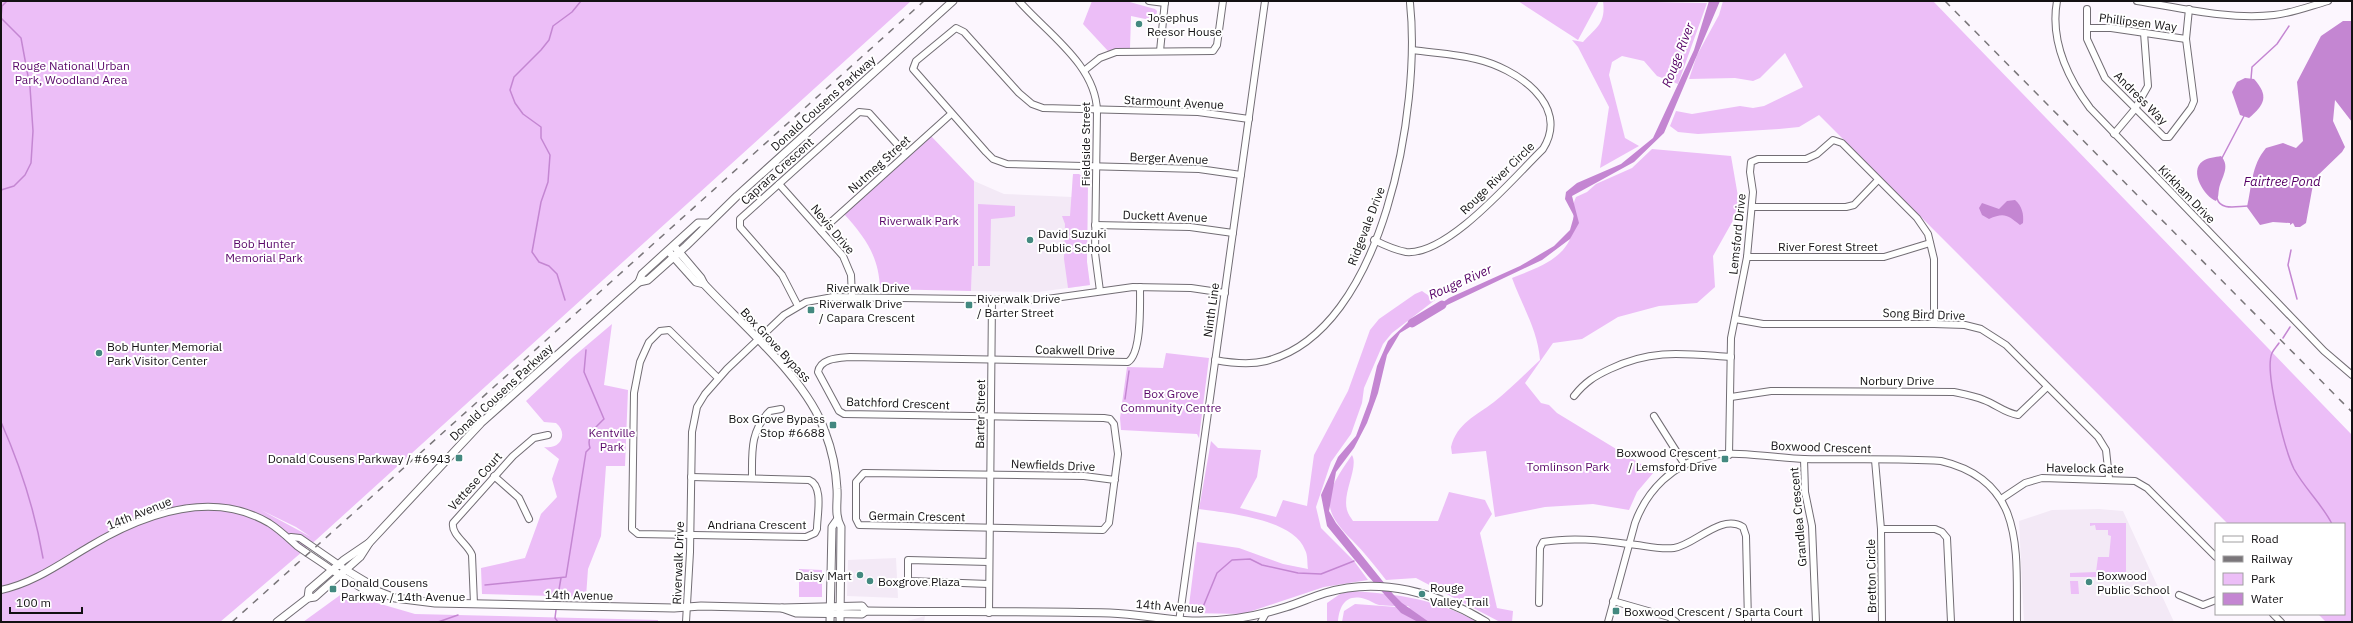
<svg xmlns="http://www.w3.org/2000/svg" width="2353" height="623" font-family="'IBM Plex Sans',sans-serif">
<rect width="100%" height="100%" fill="#fcf6fe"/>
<g fill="#f3e9f6">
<path d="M1073 174H1079L1088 182 1087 262 1090 285 1038 292 971 291 972 266H973L974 181 1004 194 1072 197Z"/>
<path d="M2099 509 2123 511 2174 622H2024L2019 521 2052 510Z"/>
<path d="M896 558 898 598 847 596 848 560Z"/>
<path d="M925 616 924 622H904Z"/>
</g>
<g fill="#ecbef7" fill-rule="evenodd">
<path d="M1 1H911L316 540 220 622H1ZM261 510 296 527 311 537Z"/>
<path d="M1092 1H1126L1155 9 1157 11 1155 21 1131 16 1130 48 1108 51 1083 24Z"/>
<path d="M1518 1H1599L1578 40Z"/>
<path d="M1603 1 1707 3 1678 84 1657 76 1644 61 1622 56 1612 62 1609 75 1625 138 1639 146 1600 168 1609 107 1578 47 1572 40 1583 42C1597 27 1606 23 1603 1Z"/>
<path d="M1723 1H1933L2352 435V622H2326L2318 614H2344V524H2228L1819 115 1799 127 1779 129 1698 134 1678 132 1670 126 1676 111 1692 114 1740 106 1753 108 1764 106 1803 87 1785 53 1760 78 1753 81 1735 78 1689 79 1697 55 1719 15Z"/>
<path d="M931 136 974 181V266H972L971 291 880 289C879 257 866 238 844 214Z"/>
<path d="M1652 149 1731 156 1740 208 1713 256 1715 287 1697 303 1659 306 1618 317 1582 339 1553 343 1525 383 1541 403 1549 405 1557 413 1654 472 1637 492 1629 510 1593 504 1545 507 1495 517 1486 451 1452 454 1451 447C1457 423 1476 416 1494 402 1510 389 1525 374 1540 360 1538 330 1522 306 1512 278 1537 268 1569 258 1573 228 1574 217 1571 207 1576 197L1587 192 1596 184 1632 168Z"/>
<path d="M1073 174H1079L1088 182 1087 262 1090 285 1068 288 1064 259 1065 224 1062 216H1070Z"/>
<path d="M978 204 1015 206V216L1012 217 991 219 990 266H978Z"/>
<path d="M1422 291 1435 300 1392 333 1383 344 1364 388 1362 403 1351 434 1331 462 1316 507 1321 528 1354 561 1368 580 1324 587 1243 614 1188 613 1197 542 1239 548 1283 564 1308 569C1307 563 1308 555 1305 550 1294 519 1227 513 1199 509L1211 441 1218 448 1261 450 1257 477 1240 508 1276 517 1283 500 1307 506 1314 455 1348 391 1370 330 1379 319 1415 294Z"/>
<path d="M612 324 604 385 628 390 625 466H606L601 536 588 569 586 597 482 594 481 568 525 558 541 514 557 497 552 479 559 459 544 447C560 450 569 434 556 423L544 422 526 401 573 357Z"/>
<path d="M1166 353 1209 358 1199 438 1197 434 1121 430 1120 418 1127 367 1163 368Z"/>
<path d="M1352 455C1359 467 1342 493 1347 510 1348 514 1351 518 1353 521H1438L1449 492 1485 500 1492 514 1480 533 1497 608 1513 611 1512 622H1500L1416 578 1386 580C1375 566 1364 552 1352 540 1317 506 1327 491 1352 455Z"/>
<path d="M2090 523H2126V572H2133L2132 577H2070V573L2096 572 2098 557H2109L2111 536 2108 535V530H2096L2095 525 2090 526Z"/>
<path d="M799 569 822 570V597H799Z"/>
<path d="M2070 581H2078L2079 594H2071Z"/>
<path d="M1351 591C1399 594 1435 599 1478 622H1342L1344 611 1355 604 1410 608 1408 606C1398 606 1388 606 1379 605 1374 604 1370 600 1365 599 1346 593 1339 606 1338 622H1327V603L1340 594Z"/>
<path d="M343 593 415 614 658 620V622H303Z"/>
</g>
<g fill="#c486d2">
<path d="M1709 1H1720L1664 133 1634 162 1572 196 1579 223 1570 239 1542 260 1443 307 1400 333 1387 355 1378 393 1367 423 1354 448 1336 472 1329 511 1336 523 1393 594 1402 603 1429 622H1418L1401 613 1368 576 1327 526 1321 495 1338 457 1356 436 1369 401 1377 366 1388 341 1407 323 1421 317 1449 298 1520 266 1554 246 1570 230 1574 216 1565 199 1566 192 1577 183 1621 164 1653 138 1694 50Z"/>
<path d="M2343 21H2352V122L2335 100 2333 121 2345 147 2342 152 2314 179 2306 223 2300 227H2295L2293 223 2290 225V223L2273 222 2260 225 2247 207C2252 186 2251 166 2266 148L2283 143 2296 148 2303 141 2297 82 2321 36Z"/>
<path d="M2245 78 2254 79C2269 96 2265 104 2249 118L2240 115 2232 92 2237 82Z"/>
<path d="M2221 156C2231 167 2221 178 2219 189 2218 194 2219 197 2216 201 2205 197 2188 171 2203 161 2207 158 2216 157 2221 156Z"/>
<path d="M2015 200C2022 206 2024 214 2023 223L2020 225C2008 215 2004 212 1989 219L1982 215 1979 208 1982 203 1999 209 2007 201Z"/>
</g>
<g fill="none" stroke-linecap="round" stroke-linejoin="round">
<g stroke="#c486d2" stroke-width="1.5">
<path d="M2251 79 2252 67 2277 44 2289 26"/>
<path d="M2222 158 2244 116"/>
<path d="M1 190 14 186 25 175 31 163 33 131 30 87 21 38 1 18 2 6 7 1"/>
<path d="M2217 198C2220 211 2237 206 2248 206"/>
<path d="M2291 250 2288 265 2297 299"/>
<path d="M565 300 557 274 549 266 539 262 532 252 541 202 548 182 550 155 541 138V127L523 114 515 103 510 90 514 77 541 50 549 40 553 26 572 12 581 1"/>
<path d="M2283 338 2290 327"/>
<path d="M2279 343C2277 346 2274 349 2272 353 2264 371 2285 450 2294 469 2305 489 2322 504 2332 524"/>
<path d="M1125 399 1129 371"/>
<path d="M1 422C20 465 35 511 43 558"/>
<path d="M485 585 566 577 586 452 590 448C586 435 595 428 604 419L584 372 586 350"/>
<path d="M557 601 561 578"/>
<path d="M1203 607 1217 573 1232 560 1250 559 1262 565 1298 573 1321 574 1354 561"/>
<path d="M556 610 555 618 558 622"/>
<path d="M438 622 458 615"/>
</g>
<path stroke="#c486d2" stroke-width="9" d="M1412 323 1442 305"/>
<g stroke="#726d74" stroke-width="8">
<g id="minor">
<path d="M1019 1C1047 33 1096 65 1097 111L1095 253 1100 291"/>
<path d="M1149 1 1165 3"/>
<path d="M2057 1C2050 40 2067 77 2090 108L2324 351 2352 375"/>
<path d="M2137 1C2181 8 2229 20 2274 15 2293 13 2310 6 2328 1"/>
<path d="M2087 9V39L2105 78 2164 137H2169L2191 108 2194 101 2186 39 2189 9"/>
<path d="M2087 28H2111L2186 39"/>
<path d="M1160 51 1165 1"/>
<path d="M1085 70 1100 58 1116 52 1213 51 1217 45 1223 1"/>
<path d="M2114 134 2135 109 2148 86 2144 33"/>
<path d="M1241 175 1199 169 1007 164 993 159 986 152 913 69 916 61 956 28 964 32 1019 93 1032 104 1043 108 1198 112 1249 119"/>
<path d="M779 184 843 256 851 275 852 297"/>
<path d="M1752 207H1846L1854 205 1878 180"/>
<path d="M1095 225 1190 227 1233 233"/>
<path d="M821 231 951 114"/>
<path d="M1374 240C1384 245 1395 250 1406 252 1448 256 1514 177 1543 149 1571 104 1515 68 1476 59 1456 54 1434 53 1412 50"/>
<path d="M1747 257H1884L1930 243"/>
<path d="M798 306 782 275 740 227V219L859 112 869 113 906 154"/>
<path d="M1735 319 1763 324H1934L1965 325 1981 329 2006 345 2098 437 2106 450 2109 478"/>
<path d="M1215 360C1231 363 1250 365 1266 361 1385 331 1421 105 1410 3"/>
<path d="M1574 396C1585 382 1595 376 1610 369 1653 348 1686 354 1731 357"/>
<path d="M1731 397 1771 391 1954 392C1964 394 1975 396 1984 400 1997 405 2005 413 2018 415L2047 387"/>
<path d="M1654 416 1685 465"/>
<path d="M1729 455 1731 338 1747 257 1753 192 1750 172 1751 162 1758 159H1806L1817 154 1833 140 1842 143 1917 218 1928 234 1934 259V324"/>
<path d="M1804 459 1805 492 1812 526 1816 622"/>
<path d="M1875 460 1881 529 1882 622"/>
<path d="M494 476 519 498 529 519"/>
<path d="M691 477 809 480C824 486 817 515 817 529L815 533 806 537 638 534 632 529 634 393 640 362 649 342 660 331 669 330 718 378"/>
<path d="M752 478C752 453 750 430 770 411L781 409"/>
<path d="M1115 480 1084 476 864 473 856 482V519L859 525 1103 530 1109 523 1118 454 1114 424 1110 419 1104 418 844 414 839 411 818 372C820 358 839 358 850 357L1128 362C1142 353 1140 303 1140 287"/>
<path d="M2001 499 2025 483 2042 478 2135 481 2147 488 2216 557"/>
<path d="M1881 529H1935L1942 532 1947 538 1951 622"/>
<path d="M291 537 300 538 342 567"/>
<path d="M989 562 908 560V581L989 584"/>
<path d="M1 590C34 583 61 563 90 546 144 514 211 489 269 523 280 530 288 538 297 546 308 554 321 562 332 570"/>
<path d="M2179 595 2203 605 2216 600"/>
<path d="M1613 601 1669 617 1676 622"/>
<path d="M1539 603 1540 548 1543 542C1571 537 1600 540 1628 544 1643 545 1659 550 1674 548 1695 545 1721 513 1743 527L1746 536 1748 622"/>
<path d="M474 604 472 555C468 544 451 535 453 523L513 456 534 438 548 435"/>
<path d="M989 613 992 299"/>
<path d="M2273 614 2281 622"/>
<path d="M686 622 690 552 692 432 697 407 705 394 727 369 784 315 806 302 833 297 1040 300 1133 287 1191 288 1225 293"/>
<path d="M1179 622 1265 1"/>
<path d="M1261 622 1266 613"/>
<path d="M1608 622 1635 523C1647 490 1673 464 1708 456 1733 450 1777 458 1804 459 1850 460 1895 458 1941 461 2026 481 2016 551 2017 622"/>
</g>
</g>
<g stroke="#726d74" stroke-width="9">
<g id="major">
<path d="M674 246 701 278 704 284C742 325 808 380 825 432 832 450 836 469 837 489 838 502 834 515 841 527L840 622"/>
<path d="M671 254 696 282 704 284"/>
<path d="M639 282 648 280 686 246 737 196 953 1"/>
<path d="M332 570 367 591H377L395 598 435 603 674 608 701 606 782 608 862 606 866 611"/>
<path d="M346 570 371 585 377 591"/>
<path d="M308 598 309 590 344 560 369 543"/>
<path d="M782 608 796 613 862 614 866 611C947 612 1029 611 1110 613 1138 614 1165 620 1192 621 1223 622 1257 616 1286 607 1299 603 1312 597 1325 593 1380 576 1438 593 1486 622"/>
<path d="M277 622 308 598 315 597 360 557 369 543 481 423 639 282 642 274 698 223H708"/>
<path d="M830 622 832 527 837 520"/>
</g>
</g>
<use href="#minor" stroke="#fff" stroke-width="6"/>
<use href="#major" stroke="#fff" stroke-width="7"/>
<g stroke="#7a767a" stroke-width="1.5" stroke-dasharray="7 7" stroke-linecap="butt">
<path d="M1945 1 2352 412"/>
<path d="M232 622 924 1"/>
</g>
</g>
<g fill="#438980" stroke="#fff" stroke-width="1.5">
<circle cx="1139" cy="24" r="4"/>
<circle cx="1030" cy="240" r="4"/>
<rect x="965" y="301" width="8" height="8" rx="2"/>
<rect x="807" y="306" width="8" height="8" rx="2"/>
<circle cx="99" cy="353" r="4"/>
<rect x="829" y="421" width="8" height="8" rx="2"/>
<rect x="455" y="454" width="8" height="8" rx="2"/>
<rect x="1721" y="455" width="8" height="8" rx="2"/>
<circle cx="860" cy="575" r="4"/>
<circle cx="870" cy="581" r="4"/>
<circle cx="2089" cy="582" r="4"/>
<rect x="329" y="585" width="8" height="8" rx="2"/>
<circle cx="1422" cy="594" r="4"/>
<rect x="1612" y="607" width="8" height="8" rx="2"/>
</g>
<g text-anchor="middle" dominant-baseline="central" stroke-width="4" stroke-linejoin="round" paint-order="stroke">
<g font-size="12" fill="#131113" stroke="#fff" text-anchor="start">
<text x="1147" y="17">Josephus<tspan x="1147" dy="14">Reesor House</tspan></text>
<text x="1038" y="233">David Suzuki<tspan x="1038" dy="14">Public School</tspan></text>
<text x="977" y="298">Riverwalk Drive<tspan x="977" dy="14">/ Barter Street</tspan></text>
<text x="819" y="303">Riverwalk Drive<tspan x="819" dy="14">/ Capara Crescent</tspan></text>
<text x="107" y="346">Bob Hunter Memorial<tspan x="107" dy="14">Park Visitor Center</tspan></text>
<text x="825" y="418" text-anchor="end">Box Grove Bypass<tspan x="825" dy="14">Stop #6688</tspan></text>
<text x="1717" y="452" text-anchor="end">Boxwood Crescent<tspan x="1717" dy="14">/ Lemsford Drive</tspan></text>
<text x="451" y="458" text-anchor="end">Donald Cousens Parkway / #6943</text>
<text x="852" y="575" text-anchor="end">Daisy Mart</text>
<text x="2097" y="575">Boxwood<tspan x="2097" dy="14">Public School</tspan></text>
<text x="878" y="581">Boxgrove Plaza</text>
<text x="341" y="582">Donald Cousens<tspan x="341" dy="14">Parkway / 14th Avenue</tspan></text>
<text x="1430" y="587">Rouge<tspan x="1430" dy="14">Valley Trail</tspan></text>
<text x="1624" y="611">Boxwood Crescent / Sparta Court</text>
</g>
<g font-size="12" fill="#131113" stroke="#fff">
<text transform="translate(2138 22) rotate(7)">Phillipsen Way</text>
<text transform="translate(2141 98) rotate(45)">Andress Way</text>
<text transform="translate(1174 102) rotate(3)">Starmount Avenue</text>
<text transform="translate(823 103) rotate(-42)">Donald Cousens Parkway</text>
<text transform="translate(1085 144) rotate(-90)">Fieldside Street</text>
<text transform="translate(1169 158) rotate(2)">Berger Avenue</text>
<text transform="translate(879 164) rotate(-42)">Nutmeg Street</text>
<text transform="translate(777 171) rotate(-42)">Caprara Crescent</text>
<text transform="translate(1497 178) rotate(-44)">Rouge River Circle</text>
<text transform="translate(2187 194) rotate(46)">Kirkham Drive</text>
<text transform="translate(1165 216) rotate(2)">Duckett Avenue</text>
<text transform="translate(1366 226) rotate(-69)">Ridgevale Drive</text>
<text transform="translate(833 229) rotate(50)">Nevis Drive</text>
<text transform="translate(1737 234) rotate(-84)">Lemsford Drive</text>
<text x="1828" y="246">River Forest Street</text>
<text x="868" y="287">Riverwalk Drive</text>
<text transform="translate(1211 310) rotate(-82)">Ninth Line</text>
<text transform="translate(1924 314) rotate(2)">Song Bird Drive</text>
<text transform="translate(776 345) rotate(47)">Box Grove Bypass</text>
<text transform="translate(1075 350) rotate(1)">Coakwell Drive</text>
<text x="1897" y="380">Norbury Drive</text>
<text transform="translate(501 392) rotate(-43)">Donald Cousens Parkway</text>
<text transform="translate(898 403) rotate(2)">Batchford Crescent</text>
<text transform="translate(980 414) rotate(-89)">Barter Street</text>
<text transform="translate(1821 447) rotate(2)">Boxwood Crescent</text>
<text transform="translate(1053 465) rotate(2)">Newfields Drive</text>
<text transform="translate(2085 468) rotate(1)">Havelock Gate</text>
<text transform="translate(475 481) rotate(-48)">Vettese Court</text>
<text transform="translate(139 513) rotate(-22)">14th Avenue</text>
<text transform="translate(917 516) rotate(1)">Germain Crescent</text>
<text transform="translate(1798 517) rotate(-95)">Grandlea Crescent</text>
<text x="757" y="524">Andriana Crescent</text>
<text transform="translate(678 563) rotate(-88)">Riverwalk Drive</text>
<text transform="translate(1871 576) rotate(-91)">Bretton Circle</text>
<text transform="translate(579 595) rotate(1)">14th Avenue</text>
<text transform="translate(1170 606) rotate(4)">14th Avenue</text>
</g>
<g font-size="12" fill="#590769" stroke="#fff">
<text x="71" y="65">Rouge National Urban<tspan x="71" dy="14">Park, Woodland Area</tspan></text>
<text x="919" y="220">Riverwalk Park</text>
<text x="264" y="243">Bob Hunter<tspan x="264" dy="14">Memorial Park</tspan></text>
<text x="1171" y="393">Box Grove<tspan x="1171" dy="14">Community Centre</tspan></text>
<text x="612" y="432">Kentville<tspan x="612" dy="14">Park</tspan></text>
<text x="1568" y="466">Tomlinson Park</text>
</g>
<g font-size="13" font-style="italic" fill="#560166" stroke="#fff">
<text transform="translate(1678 55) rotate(-69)">Rouge River</text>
<text x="2282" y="181">Fairtree Pond</text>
<text transform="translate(1460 282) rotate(-24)">Rouge River</text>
</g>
</g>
<rect width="2353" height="623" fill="none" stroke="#131113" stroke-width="4"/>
<rect x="2215" y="523" width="130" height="92" fill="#ffffff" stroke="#a1a0a1"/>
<rect x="2223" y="536" width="20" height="6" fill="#ffffff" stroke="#a1a0a1"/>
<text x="2251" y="543" font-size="12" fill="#131113">Road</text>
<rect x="2223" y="556" width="20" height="6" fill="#7a767a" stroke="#a1a0a1"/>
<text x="2251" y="563" font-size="12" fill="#131113">Railway</text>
<rect x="2223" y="573" width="20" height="12" fill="#ecbef7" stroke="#a1a0a1"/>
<text x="2251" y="583" font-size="12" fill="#131113">Park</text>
<rect x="2223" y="593" width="20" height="12" fill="#c486d2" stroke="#a1a0a1"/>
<text x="2251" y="603" font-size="12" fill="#131113">Water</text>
<path d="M10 607v6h72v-6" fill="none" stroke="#131113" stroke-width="2"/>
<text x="16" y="607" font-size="12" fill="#131113" stroke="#ffffff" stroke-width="3" paint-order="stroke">100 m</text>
</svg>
